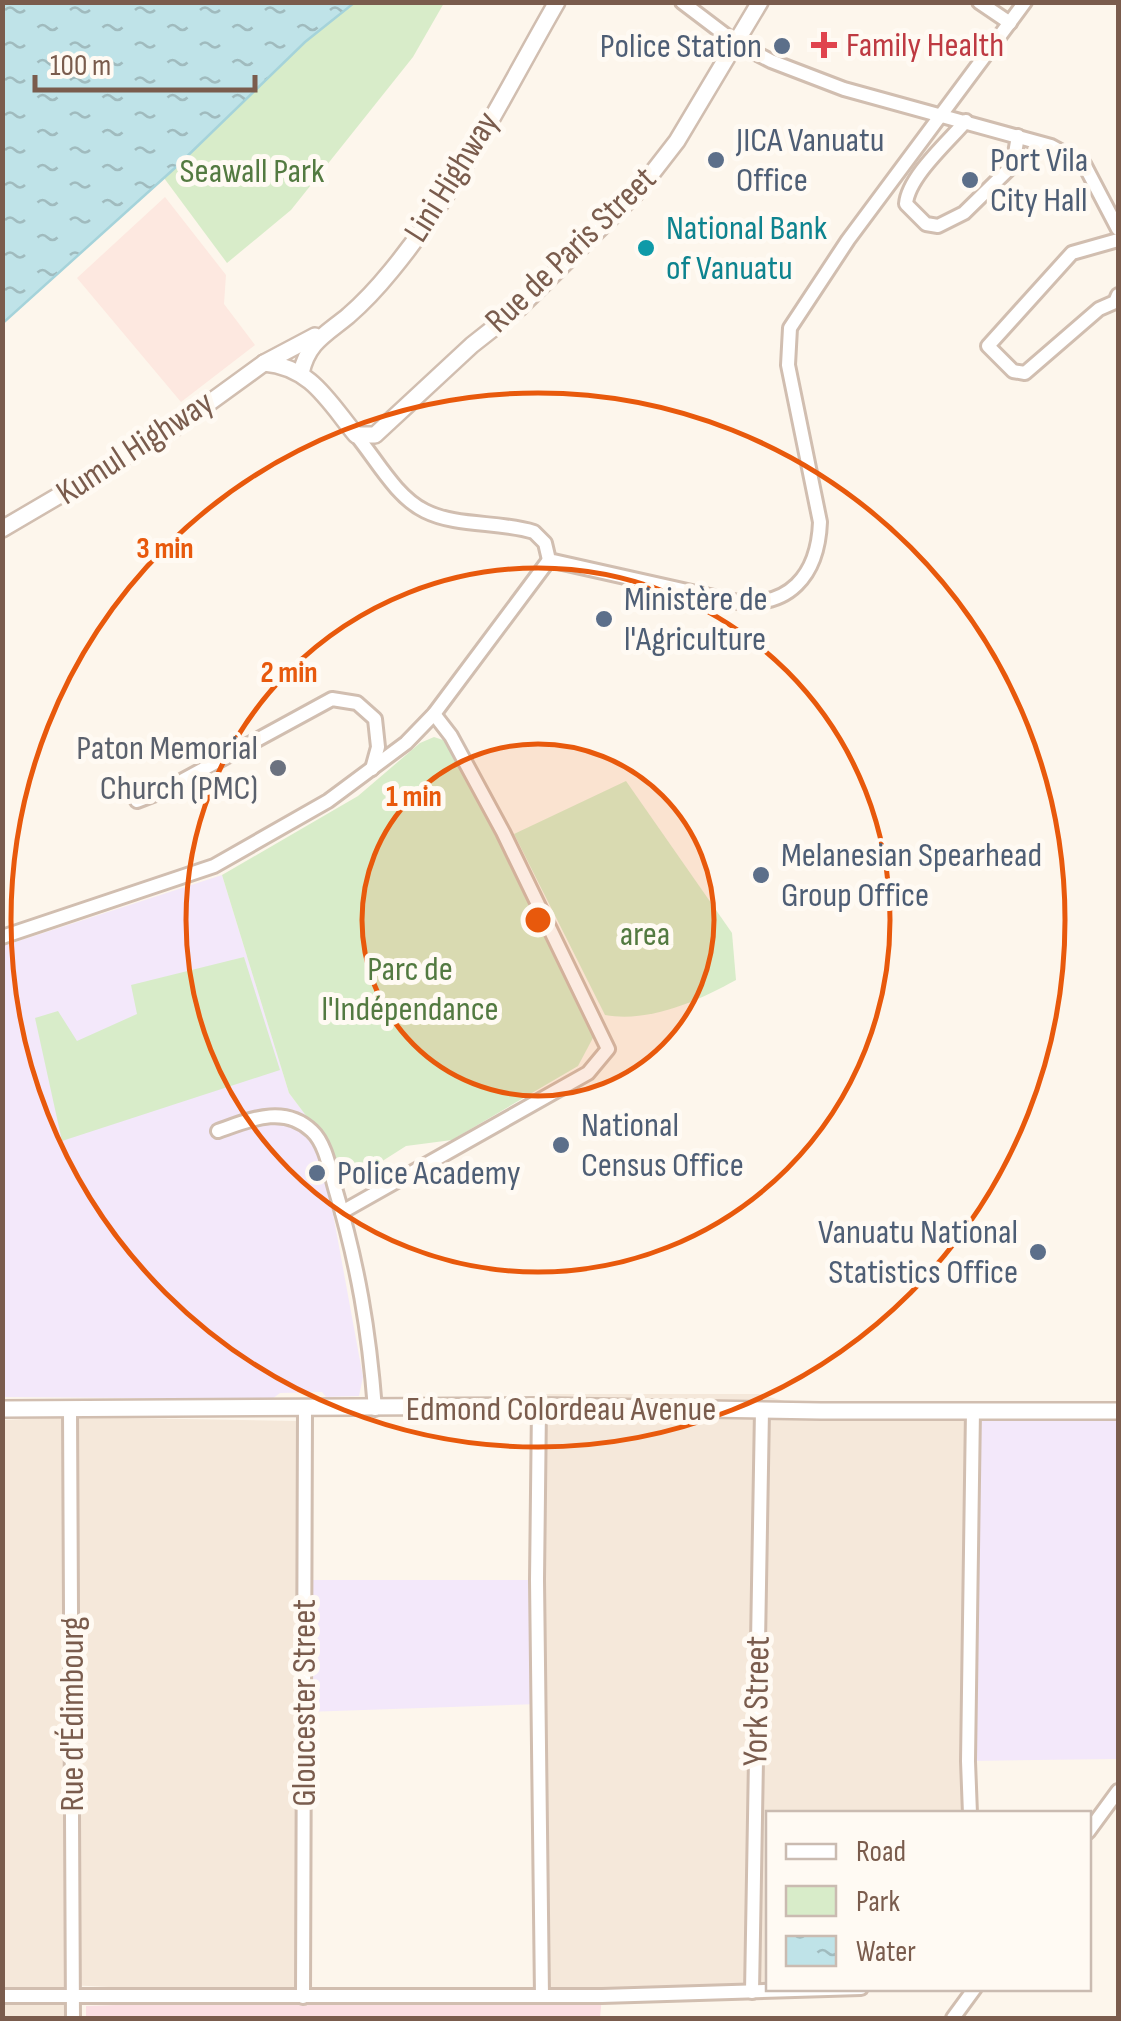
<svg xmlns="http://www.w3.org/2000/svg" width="1121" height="2021" font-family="'Sofia Sans Condensed',sans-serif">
<defs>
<pattern id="water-ripples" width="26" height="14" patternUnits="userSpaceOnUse" patternTransform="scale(2.5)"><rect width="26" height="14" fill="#bfe3e8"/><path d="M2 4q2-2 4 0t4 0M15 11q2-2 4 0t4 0" fill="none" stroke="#a0bbbe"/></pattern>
</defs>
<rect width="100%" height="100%" fill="#fdf6ec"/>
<g fill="#f5e8da">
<path d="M540 1394H758L821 1411 973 1410 970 1813 768 1814V1988L542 1996 537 1580Z"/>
<path d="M66 1417 299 1421 303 1580V1997L69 1985V2018H3L2 1420Z"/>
</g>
<path fill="#fde8e0" d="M165 197 226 275 224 304 255 345 181 402 77 278Z"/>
<g fill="#f3e8fa">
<path d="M222 875 289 1093 310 1121 323 1159 363 1377 359 1396 326 1397 322 1392 280 1393 272 1399 3 1397V946Z"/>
<path d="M973 1410 1118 1411V1759L968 1761Z"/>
<path d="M303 1580H537L540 1704 305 1712Z"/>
</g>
<path fill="#fbdfe3" d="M602 1996 600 2018H86V2006L349 1997Z"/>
<g fill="#d8ecc9">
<path d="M354 3H444L413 57 291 210 227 263 164 178 305 42Z"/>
<path d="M434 737 446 741 478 793 595 1034 578 1066 452 1140 406 1146 373 1167 340 1171 328 1145 289 1093 222 875 358 796 420 743Z"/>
<path d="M626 781 732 933 736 980C698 1001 649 1023 605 1015L514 834Z"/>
<path d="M244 957 280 1070 62 1141 35 1018 58 1011 77 1041 137 1014 131 985Z"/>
</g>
<path fill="url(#water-ripples)" stroke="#a5d3da" stroke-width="2.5" d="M3 2H354V3L305 42 176 167 3 323Z"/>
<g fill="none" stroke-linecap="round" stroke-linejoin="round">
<g stroke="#d1beb0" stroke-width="18">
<g id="minor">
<path d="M682 2 736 43 771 61 844 89 1051 146 1084 164 1118 229"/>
<path d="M979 2 1010 23"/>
<path d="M966 121C948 142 908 177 906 204L926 224 938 226 964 213 1013 165 1018 136"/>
<path d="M1118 240 1072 253 988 346 1013 371 1025 373 1099 309 1115 302 1118 295"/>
<path d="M356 435C376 459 396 497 425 511 457 527 499 521 534 532L545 543 549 560 732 601C789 610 818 575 820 522L788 365 790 328 848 240 1025 2"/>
<path d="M137 801 163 791 332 699 357 703 375 719 378 747 372 769"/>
<path d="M2 937 214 866 328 801 406 743 434 714 549 560"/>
<path d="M218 1131C249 1120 284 1104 312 1131 326 1144 330 1171 335 1188 358 1265 369 1330 375 1409"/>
<path d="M342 1212 588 1073 608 1049 503 832 451 736 434 714"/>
<path d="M539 1406 537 1580 542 1996"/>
<path d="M70 1409 73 2018"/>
<path d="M970 1814 968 1761 973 1410"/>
<path d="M1088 1832 1118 1791"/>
<path d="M752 1992 762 1410"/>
<path d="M2 1996H602L861 1988"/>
<path d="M303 1997 305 1409"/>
<path d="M953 2018 975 1988"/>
</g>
</g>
<g stroke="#d1beb0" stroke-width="20">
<g id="tertiary">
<path d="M264 363C311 367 328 401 356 435H375L472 345 519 308 639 190 677 141 760 2"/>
<path d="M301 373C308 342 325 335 348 316 363 303 378 287 391 271 458 190 504 94 557 2"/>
<path d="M2 529 176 427 264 363 315 336"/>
<path d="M2 1409 539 1406 821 1411H1118"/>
</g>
</g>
<use href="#minor" stroke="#fff" stroke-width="12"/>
<use href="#tertiary" stroke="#fff" stroke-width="15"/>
</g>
<circle cx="538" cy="920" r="176" fill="#e8590c" fill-opacity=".12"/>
<g fill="none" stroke="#e8590c" stroke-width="5">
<circle cx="538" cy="920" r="176"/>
<circle cx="538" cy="920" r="352"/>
<circle cx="538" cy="920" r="527"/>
</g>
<path fill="#e0444e" stroke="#fffaf3" stroke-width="4" d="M819 30h10v10h10v10h-10v10h-10v-10h-10v-10h10z"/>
<g fill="#5c6f8a" stroke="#fffaf3" stroke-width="4">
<circle cx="782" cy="46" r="10"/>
<circle cx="716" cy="160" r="10"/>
<circle cx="970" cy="180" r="10"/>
<circle cx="604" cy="619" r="10"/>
<circle cx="761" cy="875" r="10"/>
<circle cx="561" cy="1145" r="10"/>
<circle cx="317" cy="1173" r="10"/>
<circle cx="1038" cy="1252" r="10"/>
</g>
<circle fill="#0f9aa8" stroke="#fffaf3" stroke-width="4" cx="646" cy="248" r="10"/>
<circle fill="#6b7280" stroke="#fffaf3" stroke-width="4" cx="278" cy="768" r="10"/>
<g text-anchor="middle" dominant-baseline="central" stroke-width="10" stroke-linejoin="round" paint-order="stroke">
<g font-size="35" fill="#be3a42" stroke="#fffaf3" text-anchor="start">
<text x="846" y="45">Family Health</text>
</g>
<g font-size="35" fill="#4e5e75" stroke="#fffaf3" text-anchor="start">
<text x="762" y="46" text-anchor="end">Police Station</text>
<text x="736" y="140">JICA Vanuatu<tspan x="736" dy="40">Office</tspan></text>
<text x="990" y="160">Port Vila<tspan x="990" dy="40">City Hall</tspan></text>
<text x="624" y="599">Ministère de<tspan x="624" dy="40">l'Agriculture</tspan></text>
<text x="781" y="855">Melanesian Spearhead<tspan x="781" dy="40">Group Office</tspan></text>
<text x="581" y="1125">National<tspan x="581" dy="40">Census Office</tspan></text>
<text x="337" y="1173">Police Academy</text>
<text x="1018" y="1232" text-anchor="end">Vanuatu National<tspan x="1018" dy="40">Statistics Office</tspan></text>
</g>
<g font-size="35" fill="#537a41" stroke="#fffaf3">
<text x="252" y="171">Seawall Park</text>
<text x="645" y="934">area</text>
<text x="410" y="969">Parc de<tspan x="410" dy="40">l'Indépendance</tspan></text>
</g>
<g font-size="35" fill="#7a5c4d" stroke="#fffaf3">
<text transform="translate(452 177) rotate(-58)">Lini Highway</text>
<text transform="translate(571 250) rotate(-44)">Rue de Paris Street</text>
<text transform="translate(135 448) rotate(-33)">Kumul Highway</text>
<text x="561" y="1409">Edmond Colordeau Avenue</text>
<text transform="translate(757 1701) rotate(-89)">York Street</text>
<text transform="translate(304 1703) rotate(-90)">Gloucester Street</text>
<text transform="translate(72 1714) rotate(-90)">Rue d'Édimbourg</text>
</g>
<g font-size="35" fill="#0d838f" stroke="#fffaf3" text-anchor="start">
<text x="666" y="228">National Bank<tspan x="666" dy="40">of Vanuatu</tspan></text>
</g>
<g font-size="35" fill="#5b616d" stroke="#fffaf3" text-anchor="end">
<text x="258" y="748">Paton Memorial<tspan x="258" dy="40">Church (PMC)</tspan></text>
</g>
</g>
<circle cx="538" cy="920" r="15" fill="#e8590c" stroke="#fffaf3" stroke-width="5"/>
<g font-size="30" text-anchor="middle" font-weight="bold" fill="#e8590c" stroke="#fffaf3" stroke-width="10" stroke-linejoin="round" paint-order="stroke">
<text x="165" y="558">3 min</text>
<text x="289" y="682">2 min</text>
<text x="414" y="806">1 min</text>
</g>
<rect width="1121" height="2021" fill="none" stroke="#7a5c4d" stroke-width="10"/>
<rect x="766" y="1811" width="325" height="180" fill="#fffaf3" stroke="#cabbb1" stroke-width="2.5"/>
<rect x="786" y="1844" width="50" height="15" fill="#ffffff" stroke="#cabbb1" stroke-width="2.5"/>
<text x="856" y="1861" font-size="30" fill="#7a5c4d">Road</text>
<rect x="786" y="1886" width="50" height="30" fill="#d8ecc9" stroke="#cabbb1" stroke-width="2.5"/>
<text x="856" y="1911" font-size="30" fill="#7a5c4d">Park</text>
<rect x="786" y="1936" width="50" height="30" fill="url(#water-ripples)" stroke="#cabbb1" stroke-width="2.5"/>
<text x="856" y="1961" font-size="30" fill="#7a5c4d">Water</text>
<path d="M35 75v15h220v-15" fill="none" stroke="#7a5c4d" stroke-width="5"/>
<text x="50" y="75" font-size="30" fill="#7a5c4d" stroke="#fffaf3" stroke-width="8" paint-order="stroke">100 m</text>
</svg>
